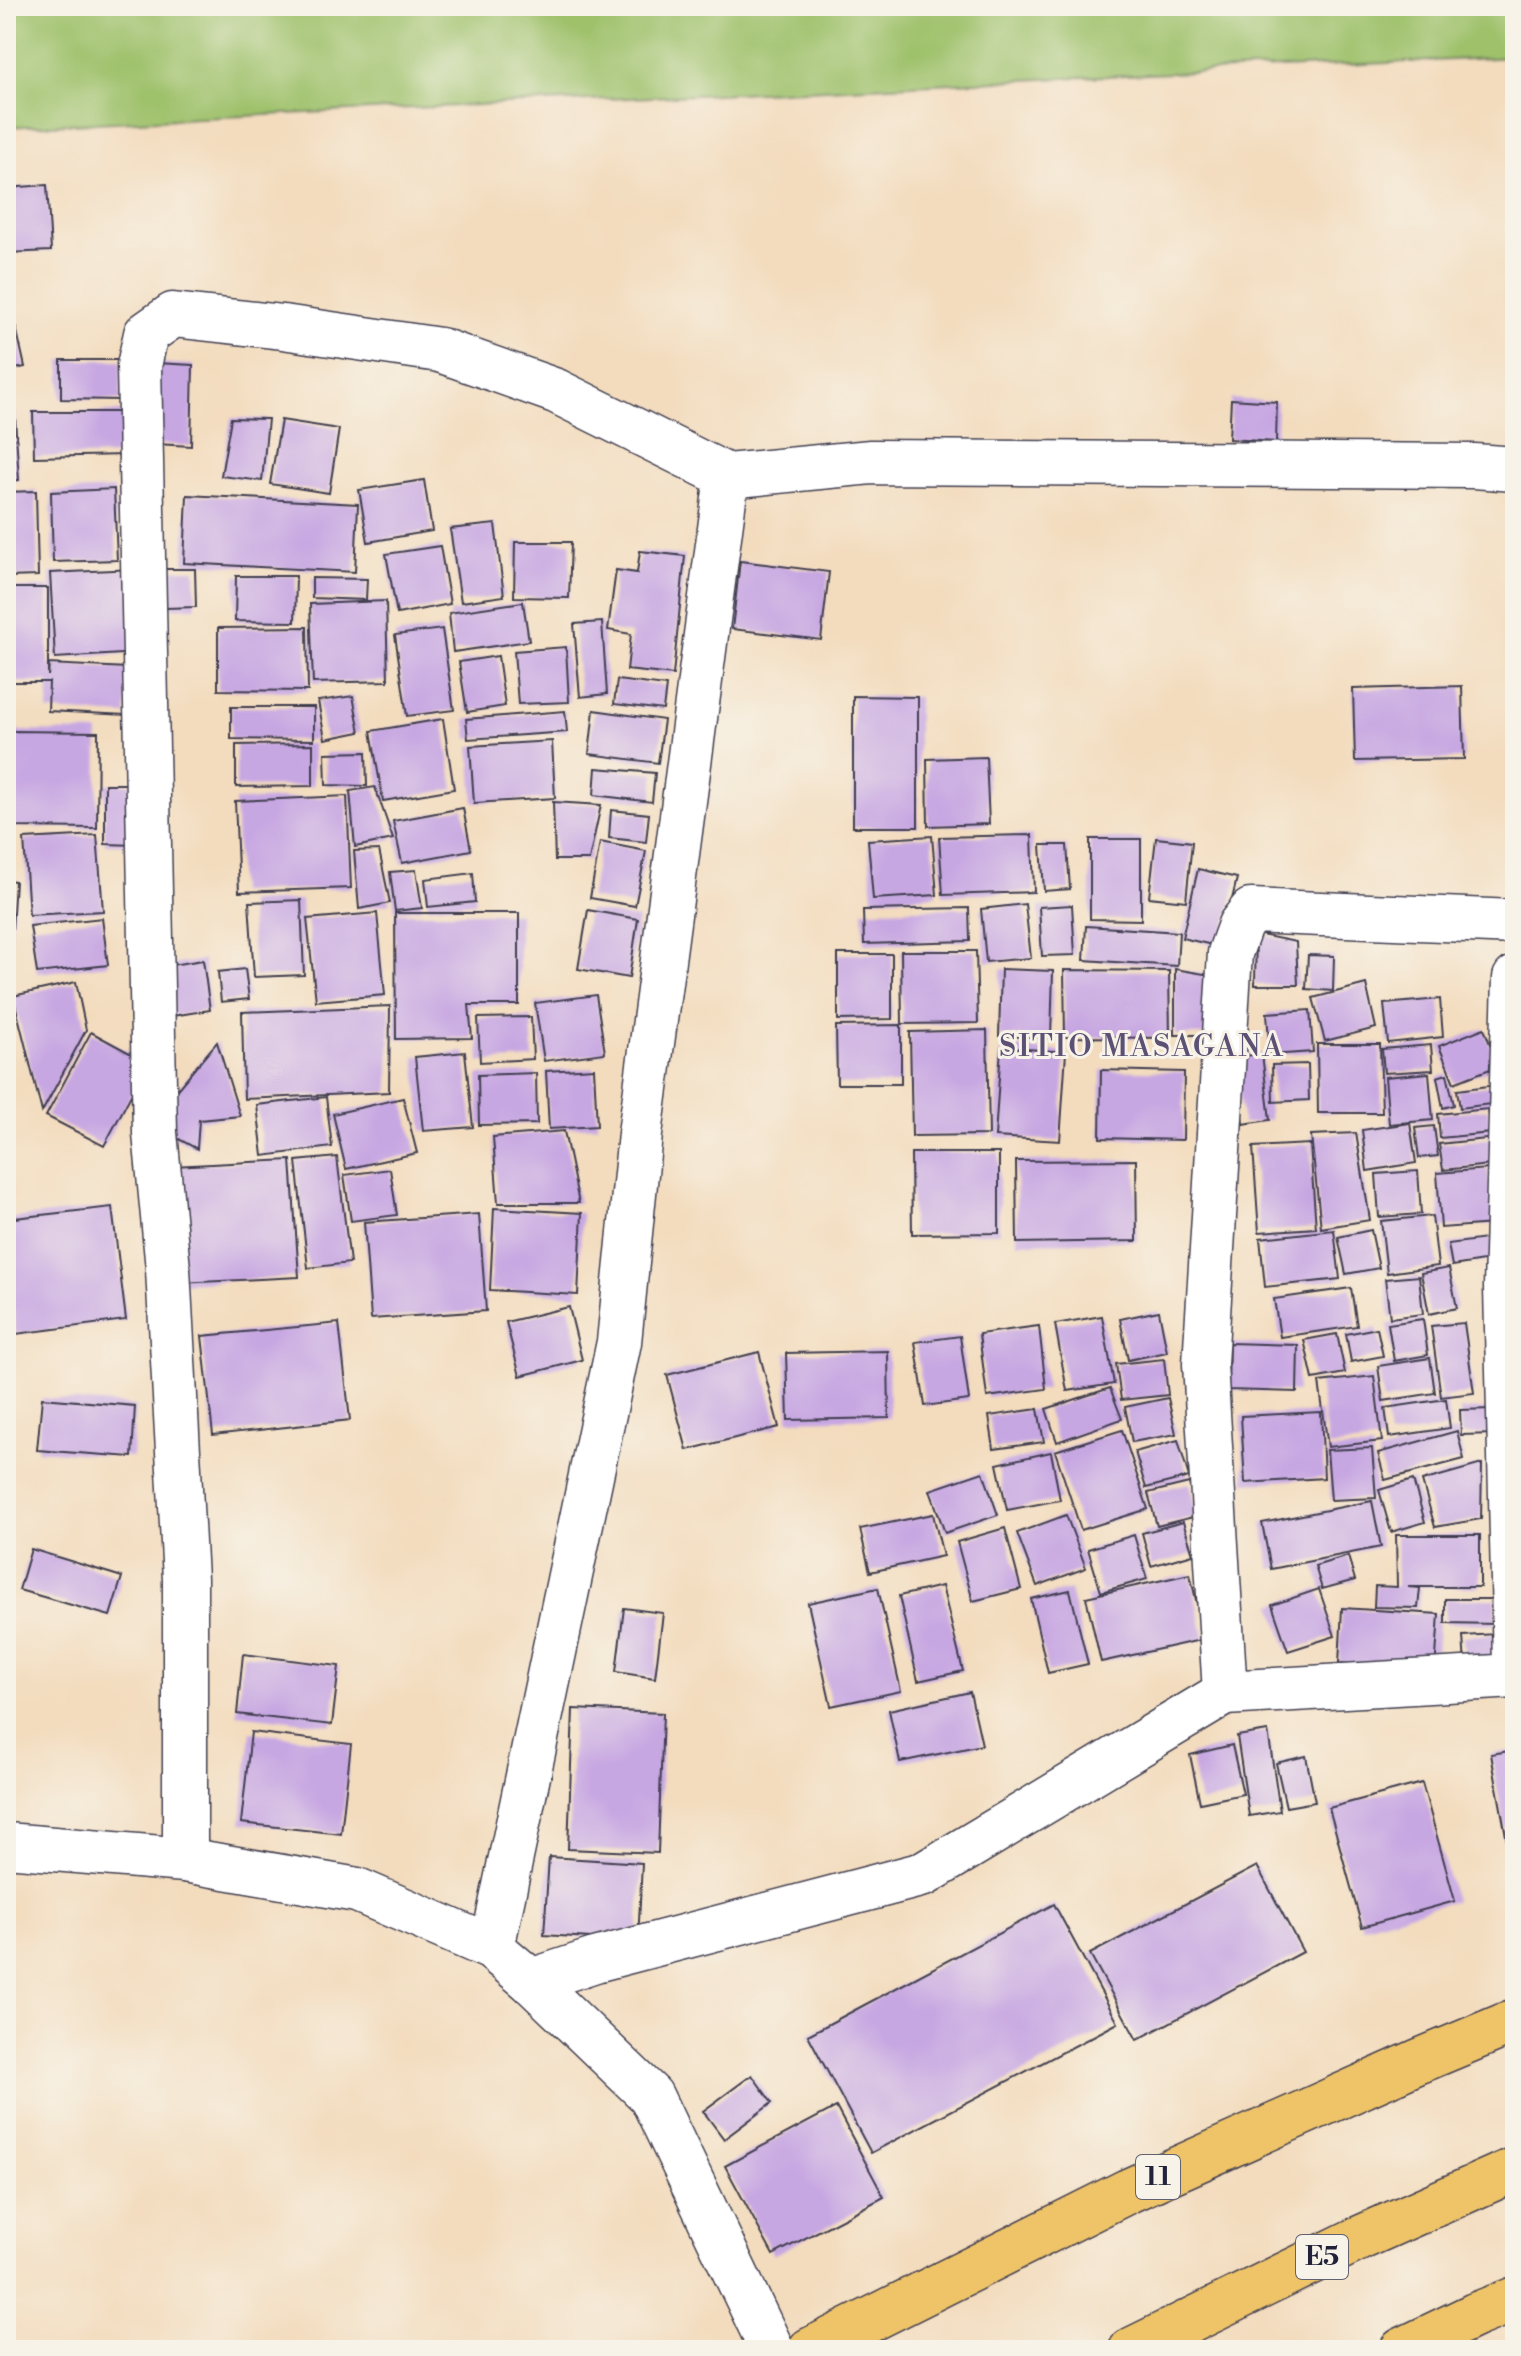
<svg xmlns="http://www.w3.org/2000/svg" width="1521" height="2356" font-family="'Libre Bodoni',serif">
<rect width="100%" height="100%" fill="#f7f3e8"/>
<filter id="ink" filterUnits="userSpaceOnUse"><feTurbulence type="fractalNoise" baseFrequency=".0125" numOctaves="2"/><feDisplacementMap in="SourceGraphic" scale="16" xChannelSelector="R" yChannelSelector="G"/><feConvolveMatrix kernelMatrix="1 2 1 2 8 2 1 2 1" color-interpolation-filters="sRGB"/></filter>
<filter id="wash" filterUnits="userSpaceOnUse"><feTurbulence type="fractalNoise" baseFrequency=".006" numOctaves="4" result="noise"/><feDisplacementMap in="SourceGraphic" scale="32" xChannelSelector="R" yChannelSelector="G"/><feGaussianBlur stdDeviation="1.8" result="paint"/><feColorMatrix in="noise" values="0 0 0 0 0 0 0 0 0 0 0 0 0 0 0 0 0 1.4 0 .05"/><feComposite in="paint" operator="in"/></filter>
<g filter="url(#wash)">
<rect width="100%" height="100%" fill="#f3dcbe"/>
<path fill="#9ec16a" stroke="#607252" stroke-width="2" d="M6 6H1515V57L6 127Z"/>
<g id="blocks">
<g fill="#c7a7e2">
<path d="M47 185 51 251 6 253V188Z"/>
<path d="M12 309 25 367 6 371V311Z"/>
<path d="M61 360H121V400L61 399Z"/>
<path d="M156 363 193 365 191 446 155 444Z"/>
<path d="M13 386 19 480 6 481V387Z"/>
<path d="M1231 399 1277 402 1276 442 1229 439Z"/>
<path d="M33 412H125L126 455 34 457Z"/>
<path d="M231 418 268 419 262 481 221 476Z"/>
<path d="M281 420 339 429 329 493 270 484Z"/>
<path d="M424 480 432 531 368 542 359 490Z"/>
<path d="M114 489 117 560 53 562 51 492Z"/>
<path d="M36 491 38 576 6 577V492Z"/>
<path d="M187 495 358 504 355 572 184 563Z"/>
<path d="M495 524 504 596 461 602 450 529Z"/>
<path d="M515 542H571L569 598 514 597Z"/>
<path d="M440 546 450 604 397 614 386 554Z"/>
<path d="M640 551 685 556 673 675 627 670 631 634 608 630 616 570 637 573Z"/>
<path d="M740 561 829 572 821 640 732 629Z"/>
<path d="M134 569 139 653 55 658 50 573Z"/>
<path d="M164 569H195L196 607 166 608Z"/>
<path d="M236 576H296L295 622 235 621Z"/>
<path d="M312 578 367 579 366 600 312 598Z"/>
<path d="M6 588H48V676L49 664 127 668 126 715 48 711 49 682H6Z"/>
<path d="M386 601 388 681 313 683 310 604Z"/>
<path d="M523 602 529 641 453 652 449 613Z"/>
<path d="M602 622 607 694 580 697 574 624Z"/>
<path d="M307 627 308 691 218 690V628Z"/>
<path d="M442 629 454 710 407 716 395 635Z"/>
<path d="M566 647 569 702 518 704 514 651Z"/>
<path d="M498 656 505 706 467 712 459 662Z"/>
<path d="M617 680 666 686 663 710 614 704Z"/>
<path d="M1462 686 1464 759 1355 761 1353 689Z"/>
<path d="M353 696 360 732 325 739 318 701Z"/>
<path d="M853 696 918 697V827H853Z"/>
<path d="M231 707H314V740L231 739Z"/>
<path d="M594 710 664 720 658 763 589 754Z"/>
<path d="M565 711 567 732 468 739 466 719Z"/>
<path d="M443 719 454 789 383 801 371 731Z"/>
<path d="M12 731 98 732 97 828 11 827Z"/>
<path d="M552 741 555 798 474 803 470 746Z"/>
<path d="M313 744V786L236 787V745Z"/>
<path d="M366 752 367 786 326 785 325 753Z"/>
<path d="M986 757 989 824 928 826 927 759Z"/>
<path d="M596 768 655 773 652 802 594 795Z"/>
<path d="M105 784H137V845L105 844Z"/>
<path d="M375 787 393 839 355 847 350 791Z"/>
<path d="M347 796 351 888 239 892 235 801Z"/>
<path d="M553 802 601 805 589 860H555Z"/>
<path d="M463 808 471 850 402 863 393 821Z"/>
<path d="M611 810 649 814 646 842 609 838Z"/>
<path d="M97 835 103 911 29 915 24 839Z"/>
<path d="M1032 835 1034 892 943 895 939 837Z"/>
<path d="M932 836 937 895 873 899 868 840Z"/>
<path d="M1156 838 1192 842 1186 901 1149 897Z"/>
<path d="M1090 839H1141V920L1090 919Z"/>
<path d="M600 842 646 851 635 906 590 898Z"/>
<path d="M1041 845H1067L1070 889 1044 891Z"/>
<path d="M379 850 390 903 359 909 354 851Z"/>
<path d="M1198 869 1237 878 1221 947 1182 938Z"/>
<path d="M416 870 422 908 395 911 390 872Z"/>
<path d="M473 873 475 902 428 907 425 879Z"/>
<path d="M6 880 15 881 8 994H6Z"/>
<path d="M301 900 304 975 254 977 249 902Z"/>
<path d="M1025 904 1031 958 986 962 981 909Z"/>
<path d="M1072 905 1075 955 1042 956 1039 907Z"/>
<path d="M969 908 970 941 864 944 863 910Z"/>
<path d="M588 910 638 919 629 978 578 969Z"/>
<path d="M377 913 385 995 316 1001 307 919Z"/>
<path d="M395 913H519V1005H469L472 1038 396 1039Z"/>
<path d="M102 918 108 965 37 973 30 926Z"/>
<path d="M1086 926 1179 932 1177 966 1084 960Z"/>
<path d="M1256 934 1296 942 1298 985H1255Z"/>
<path d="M901 951H976L978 1023 902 1024Z"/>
<path d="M838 954H892V1019L838 1020Z"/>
<path d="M1308 955 1334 956 1333 991 1306 989Z"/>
<path d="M203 960 210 1010 172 1016 165 966Z"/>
<path d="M245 969 249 999 221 1002 218 972Z"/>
<path d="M1001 969 1053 971 1051 1038 999 1036Z"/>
<path d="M1175 969 1216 976 1215 1035H1175Z"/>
<path d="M1064 970 1169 971 1170 1038 1065 1037Z"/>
<path d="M76 982 86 1030 42 1112 13 996Z"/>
<path d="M1366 984 1376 1028 1325 1041 1313 998Z"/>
<path d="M596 995 605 1053 544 1061 535 1003Z"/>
<path d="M1440 999 1443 1037 1388 1043 1384 1004Z"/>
<path d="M390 1006 389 1092 244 1099 242 1012Z"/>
<path d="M1310 1010 1313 1052 1270 1055 1267 1013Z"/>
<path d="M531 1017 533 1059 480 1062 478 1018Z"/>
<path d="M901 1025V1084H837L836 1026Z"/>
<path d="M1484 1028 1498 1066 1454 1083 1439 1046Z"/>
<path d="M987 1030 989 1135 912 1136 910 1032Z"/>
<path d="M91 1032 148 1063 104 1146 46 1116Z"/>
<path d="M217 1042 240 1116 199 1120 197 1149 164 1131 158 1112Z"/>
<path d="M1317 1044H1380L1382 1113H1318Z"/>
<path d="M1431 1045 1433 1070 1384 1073 1382 1049Z"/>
<path d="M1001 1047 1066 1052 1060 1141 995 1137Z"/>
<path d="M465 1052 473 1127 423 1131 415 1057Z"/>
<path d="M1262 1054 1270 1120 1243 1124 1234 1057Z"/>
<path d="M1308 1064 1309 1100 1273 1102 1272 1065Z"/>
<path d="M594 1068 597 1126 549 1129 546 1071Z"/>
<path d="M1101 1070 1184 1072 1183 1140 1100 1138Z"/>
<path d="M536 1073 537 1124 479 1125 478 1075Z"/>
<path d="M1429 1073 1433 1120 1389 1124 1385 1077Z"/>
<path d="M1447 1074 1454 1105 1443 1108 1437 1077Z"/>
<path d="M1503 1084 1506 1102 1460 1108 1457 1090Z"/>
<path d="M326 1097 332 1147 263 1156 257 1105Z"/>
<path d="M403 1098 417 1153 346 1169 333 1114Z"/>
<path d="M1488 1109 1491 1133 1440 1138 1438 1114Z"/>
<path d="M1410 1123 1416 1163 1367 1171 1362 1130Z"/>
<path d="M1434 1126 1438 1156 1419 1158 1415 1128Z"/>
<path d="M564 1131 579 1203H498L493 1137Z"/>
<path d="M1356 1133 1370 1220 1321 1228 1311 1135Z"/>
<path d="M1505 1137 1508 1163 1443 1170 1439 1144Z"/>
<path d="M1310 1144 1316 1228 1259 1232 1253 1147Z"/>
<path d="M911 1153H999V1233L912 1234Z"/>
<path d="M337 1157 350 1263 308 1268 296 1161Z"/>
<path d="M291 1160 299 1277 180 1283 173 1166Z"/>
<path d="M1136 1160 1137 1241 1017 1243 1016 1161Z"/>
<path d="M390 1169 397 1215 351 1221 344 1175Z"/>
<path d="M1488 1169 1493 1224 1441 1228 1437 1173Z"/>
<path d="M1418 1171 1421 1214 1379 1217 1376 1174Z"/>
<path d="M112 1207 126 1320 16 1334 6 1258V1219Z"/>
<path d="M494 1208 582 1213 578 1295 490 1290Z"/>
<path d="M479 1214 486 1311 371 1319 364 1222Z"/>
<path d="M1432 1216 1438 1266 1387 1273 1381 1221Z"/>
<path d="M1334 1230 1340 1279 1265 1287 1260 1238Z"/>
<path d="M1371 1230 1379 1268 1346 1274 1338 1237Z"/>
<path d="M1493 1238 1496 1259 1452 1266 1448 1244Z"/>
<path d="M1449 1268 1457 1308 1429 1314 1421 1273Z"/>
<path d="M1419 1276 1423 1314 1390 1318 1385 1279Z"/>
<path d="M1351 1288 1357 1326 1280 1337 1274 1299Z"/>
<path d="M569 1307 582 1360 520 1376 506 1322Z"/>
<path d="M1159 1311 1167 1352 1128 1360 1120 1319Z"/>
<path d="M1102 1316 1114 1384 1067 1391 1055 1324Z"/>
<path d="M1423 1319 1428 1355 1394 1361 1388 1324Z"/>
<path d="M339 1323 350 1420 213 1435 202 1336Z"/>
<path d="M1464 1323 1474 1393 1441 1397 1431 1326Z"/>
<path d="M1039 1326 1046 1389 987 1397 979 1334Z"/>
<path d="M1377 1328 1383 1356 1351 1362 1346 1334Z"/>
<path d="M1337 1334 1345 1373 1313 1379 1304 1340Z"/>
<path d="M960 1336 969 1400 925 1406 915 1342Z"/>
<path d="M1229 1343 1298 1345 1297 1392 1228 1390Z"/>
<path d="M888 1351 889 1418 788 1420 786 1353Z"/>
<path d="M759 1352 779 1427 687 1450 667 1375Z"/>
<path d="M1430 1358 1435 1393 1383 1401 1378 1366Z"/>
<path d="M1164 1359 1168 1395 1121 1400 1116 1364Z"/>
<path d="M1374 1376 1382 1441 1328 1447 1319 1382Z"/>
<path d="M1110 1388 1122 1419 1057 1442 1046 1409Z"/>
<path d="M42 1398 135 1406 132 1457 37 1450Z"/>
<path d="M1168 1398 1176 1434 1132 1442 1125 1407Z"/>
<path d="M1446 1399 1450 1428 1389 1437 1385 1408Z"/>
<path d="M1038 1409 1044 1442 994 1449 989 1416Z"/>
<path d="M1492 1409 1494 1434 1461 1435 1460 1410Z"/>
<path d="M1321 1412 1324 1478 1245 1483 1241 1416Z"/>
<path d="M1122 1430 1148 1509 1081 1530 1055 1451Z"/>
<path d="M1457 1431 1464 1459 1385 1480 1378 1453Z"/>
<path d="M1178 1440 1189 1477 1146 1488 1135 1452Z"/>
<path d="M1372 1448 1376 1498 1331 1500 1327 1450Z"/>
<path d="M1051 1452 1060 1500 1007 1510 997 1464Z"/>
<path d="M1482 1464 1481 1519 1435 1527 1422 1481Z"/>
<path d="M983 1472 998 1515 945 1533 930 1490Z"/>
<path d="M1413 1480 1425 1522 1391 1532 1379 1490Z"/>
<path d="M1189 1483 1197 1516 1157 1526 1148 1493Z"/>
<path d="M1372 1501 1381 1547 1271 1569 1262 1523Z"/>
<path d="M933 1514 943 1556 870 1572 860 1529Z"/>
<path d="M1066 1515 1086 1568 1037 1586 1017 1533Z"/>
<path d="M1183 1522 1193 1554 1151 1566 1142 1533Z"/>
<path d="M1005 1528 1021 1589 973 1601 957 1542Z"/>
<path d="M1134 1535 1147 1579 1101 1592 1088 1549Z"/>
<path d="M1396 1535H1480V1587H1408L1420 1588 1418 1608 1374 1607 1375 1586 1397 1587Z"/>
<path d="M31 1549 122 1577 110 1616 19 1590Z"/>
<path d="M1348 1556 1355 1580 1322 1589 1315 1566Z"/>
<path d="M1190 1574 1205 1639 1101 1662 1086 1597Z"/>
<path d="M942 1586 963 1671 918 1681 899 1596Z"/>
<path d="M878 1588 901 1691 831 1706 808 1603Z"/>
<path d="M1319 1589 1335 1636 1288 1651 1272 1605Z"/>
<path d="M1070 1590 1088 1664 1048 1673 1031 1599Z"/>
<path d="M1445 1599H1496V1624L1445 1623Z"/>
<path d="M624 1608 663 1613 655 1678 616 1672Z"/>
<path d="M1342 1608 1439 1614 1435 1671 1339 1663Z"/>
<path d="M1496 1634 1498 1664 1465 1665 1463 1636Z"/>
<path d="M243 1654 339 1666 332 1725 237 1714Z"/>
<path d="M970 1692 982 1745 900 1762 889 1710Z"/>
<path d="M573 1709 663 1713 658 1853 568 1849Z"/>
<path d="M1268 1731 1280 1811 1249 1816 1237 1736Z"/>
<path d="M251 1732 351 1744 341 1834 241 1823Z"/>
<path d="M1232 1745 1243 1794 1200 1803 1190 1755Z"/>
<path d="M1515 1750V1857L1510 1858 1491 1754Z"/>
<path d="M1306 1756 1315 1802 1286 1807 1276 1763Z"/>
<path d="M1422 1783 1455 1901 1362 1927 1329 1808Z"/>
<path d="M549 1857 642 1863 638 1941 544 1935Z"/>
<path d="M1257 1866 1303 1952 1137 2040 1090 1954Z"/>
<path d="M1054 1904 1118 2023 871 2153 808 2035Z"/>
<path d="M752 2075 772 2103 724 2139 703 2111Z"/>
<path d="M836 2107 884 2197 773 2255 725 2166Z"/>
</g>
</g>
</g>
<g filter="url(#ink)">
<use href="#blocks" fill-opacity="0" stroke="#413e4f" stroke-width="2"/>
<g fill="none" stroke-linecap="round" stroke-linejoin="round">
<g stroke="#413e4f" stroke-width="47">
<g id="minor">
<path d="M1515 922 1251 911 1240 925 1230 953 1205 1364 1225 1693 1515 1676"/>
<path d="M1515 978 1506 1287 1515 1664"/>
<path d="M6 1845 185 1860 357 1890 492 1948 531 1981 651 2096 772 2350"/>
<path d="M185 1860V1579L168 1269 155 1133 139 366 146 334 173 315 283 327 440 350 556 391 727 476 871 462 1474 466 1515 469"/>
<path d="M492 1948 619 1342 640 1134 727 476"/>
<path d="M531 1981 595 1960 924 1874 1225 1693"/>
</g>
</g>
<g stroke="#413e4f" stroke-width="47">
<path id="major" d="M810 2350 1128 2191 1417 2062 1515 2021"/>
</g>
<g stroke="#413e4f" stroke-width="47">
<g id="highway">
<path d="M1131 2350 1360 2238 1515 2169"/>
<path d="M1402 2350 1475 2315 1515 2299"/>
</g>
</g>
<use href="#minor" stroke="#fff" stroke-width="44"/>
<use href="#major" stroke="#efc469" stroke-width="44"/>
<use href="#highway" stroke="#efc469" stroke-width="44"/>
</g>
</g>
<g text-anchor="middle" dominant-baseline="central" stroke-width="6" stroke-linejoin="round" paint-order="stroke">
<g fill="#f7f3e8" stroke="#62616f" stroke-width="2">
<rect x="1136" y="2155" width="44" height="44" rx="6"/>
<rect x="1296" y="2235" width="52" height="44" rx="6"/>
</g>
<g font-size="26" font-weight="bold" fill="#22223b">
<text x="1158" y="2177">11</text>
<text x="1322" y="2257">E5</text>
</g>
<g font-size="30" letter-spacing="2" fill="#5c5175" stroke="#f7f3e8">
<text x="1142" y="1047">SITIO MASAGANA</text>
</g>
</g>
<rect width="1521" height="2356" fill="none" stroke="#f7f3e8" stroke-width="32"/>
</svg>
